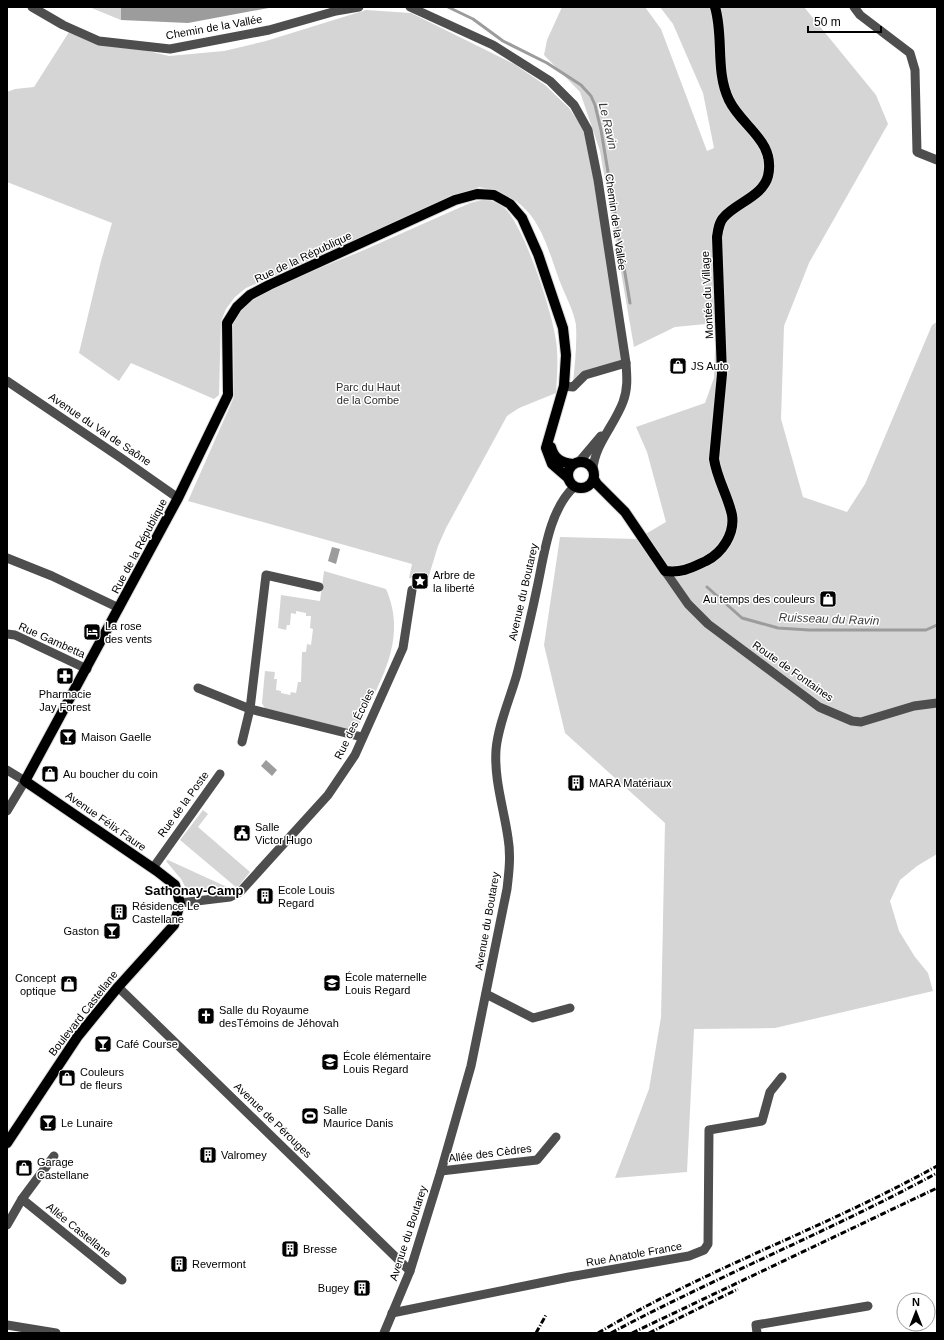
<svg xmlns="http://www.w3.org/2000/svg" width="944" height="1340" font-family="Helvetica,sans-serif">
<rect width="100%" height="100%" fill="#fff"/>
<g fill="#d5d5d5">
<path d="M89 7H121V20Z"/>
<path d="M562 7H645L661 29 707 151 714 148 703 93 673 24 660 7H804L876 95 888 124 809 263 784 326 781 419 803 497 847 512 865 484 932 325 937 322V854L917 866 900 880 890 901 899 931 915 957 928 973 933 991 775 1028 694 1029 687 1172 615 1178 649 1089 661 1017 665 823 565 733 544 645 560 537 637 539 666 522 647 452 636 427 705 403 714 378 716 323 675 327 634 347 600 151 580 92 544 55 547 40Z"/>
<path d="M366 10 411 13 514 64 545 85 569 108 586 133 623 359 583 373 573 383C575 363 577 345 576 325 574 311 565 295 560 282 543 235 536 197 479 187L246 288 235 297 226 309 221 321 219 395 214 399 131 363 119 381 79 353 101 261 112 223 7 182V92L15 89 34 87 69 32 169 56 224 51 266 41Z"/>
<path d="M482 200C489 200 495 201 502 206 522 219 551 309 555 335 559 354 557 374 556 393L519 408 507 416 446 528 438 546 427 582 409 578 412 564 188 501 234 397 233 324 244 306 273 287 364 250 470 203Z"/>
<path d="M324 571 386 589C409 641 378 685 356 731L265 709 262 703 265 671 275 672 274 679H277L276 690 281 691V693L290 695 291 692 296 693 298 682H301L302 652H306L307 644 311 645 313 629 310 628 311 616H306V613L296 611V614L291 613 290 625H287L286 630 278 628 281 595 320 601Z"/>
<path d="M203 810 208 814 198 827 250 872 237 888 180 840Z"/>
<path d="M168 860 227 887 222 891 188 892 181 879 166 861Z"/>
</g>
<g fill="#9c9c9c">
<path d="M121 7H274L188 23 121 20Z"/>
<path d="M332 547 340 549 336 564 328 561Z"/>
<path d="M266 760 277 770 272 776 261 766Z"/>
</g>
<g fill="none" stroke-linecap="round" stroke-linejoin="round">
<g stroke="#9c9c9c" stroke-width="3">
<path d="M448 7 473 19 503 41 547 63 581 85 591 96 595 105 601 130 630 303"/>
<path d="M707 587 742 618 778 628 809 630H926L937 625"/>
</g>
<g stroke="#dbdbdb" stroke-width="12">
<g id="major">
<path d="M551 447C554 459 562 463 573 464"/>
<circle cx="581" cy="475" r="13"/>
<path d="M594 479 597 484 625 512 665 571C683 573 691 568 706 561 722 553 735 534 732 515 728 496 717 479 714 459L722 374 717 237C718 230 719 222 724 217 736 203 763 196 768 176 776 141 742 127 729 100 715 71 724 37 715 7"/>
<path d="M7 1143 78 1036 118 987 174 925 180 903 175 885 157 871 25 781 178 498 228 395 227 323 237 307 250 295 269 285 455 200 477 194 494 195 510 204 522 218 538 254 563 328 566 355 564 386 546 448 552 464 567 477"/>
</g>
</g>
<g stroke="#4e4e4e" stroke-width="9">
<path d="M32 7 63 25 99 41 170 49 269 30 336 11 359 7"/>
<path d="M410 7 493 45 550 81 574 105 588 130 598 180 626 363C627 377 628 389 623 402 614 426 595 444 593 469"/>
<path d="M854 7 860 15 910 53 915 70 917 152 937 160"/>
<path d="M7 381 121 458 178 498"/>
<path d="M564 386 573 387 585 375 626 363"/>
<path d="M579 462 601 436"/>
<path d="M7 558 52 576 119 608"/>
<path d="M665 571 688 604 708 624 819 707 852 721 861 722 914 706 937 703"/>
<path d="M7 634 15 635 87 669"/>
<path d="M198 688 250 709 362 737"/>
<path d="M242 742 250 709 266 575 319 587"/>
<path d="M7 770 25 781 7 811"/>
<path d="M153 868 220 774"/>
<path d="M180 903 230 897 240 892 328 795 355 755 403 648 412 590"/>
<path d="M118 987 410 1271"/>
<path d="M486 994 533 1018 570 1008"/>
<path d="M441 1171 537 1160 556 1137"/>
<path d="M22 1199 54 1156"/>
<path d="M7 1225 22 1199 122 1280"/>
<path d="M392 1313 569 1277 689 1256 704 1250 708 1244 709 1130 762 1121 770 1092 782 1077"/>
<path d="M7 1325 56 1333"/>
<path d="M384 1333 410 1271 441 1171 471 1066 507 889C509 872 511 855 508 838 504 809 494 780 496 750 498 725 510 699 517 674 524 646 531 617 537 588 544 556 549 510 574 487"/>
<path d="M757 1333 756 1325 868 1306"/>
</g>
<use href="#major" stroke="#000" stroke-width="10"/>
<g stroke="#000" stroke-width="3" stroke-dasharray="6 2 1 2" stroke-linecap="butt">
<path d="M536 1333 546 1315"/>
<path d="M598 1333C706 1269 827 1227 937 1166"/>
<path d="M611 1333C718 1276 830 1231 937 1173"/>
<path d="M632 1333 937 1188"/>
<path d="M649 1333 738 1289"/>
</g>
</g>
<defs>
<g id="shop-square" transform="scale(0.9)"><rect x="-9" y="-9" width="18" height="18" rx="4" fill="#000" stroke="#fff"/><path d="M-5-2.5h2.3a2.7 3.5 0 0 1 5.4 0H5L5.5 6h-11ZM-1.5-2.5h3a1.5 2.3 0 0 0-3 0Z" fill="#fff"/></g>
<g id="sight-square" transform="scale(0.9)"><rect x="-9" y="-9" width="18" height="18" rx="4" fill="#000" stroke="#fff"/><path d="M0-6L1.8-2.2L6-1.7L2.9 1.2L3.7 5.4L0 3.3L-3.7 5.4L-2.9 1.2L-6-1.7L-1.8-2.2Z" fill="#fff"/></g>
<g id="hotel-square" transform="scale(0.9)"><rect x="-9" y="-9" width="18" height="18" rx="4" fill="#000" stroke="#fff"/><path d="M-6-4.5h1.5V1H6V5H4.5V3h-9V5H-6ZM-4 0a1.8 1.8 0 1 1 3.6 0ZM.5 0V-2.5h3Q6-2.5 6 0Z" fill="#fff"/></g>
<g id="pharmacy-square" transform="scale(0.9)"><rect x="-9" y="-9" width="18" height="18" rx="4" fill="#000" stroke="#fff"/><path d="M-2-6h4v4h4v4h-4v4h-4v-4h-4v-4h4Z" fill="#fff"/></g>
<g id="bar-square" transform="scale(0.9)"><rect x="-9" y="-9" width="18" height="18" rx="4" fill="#000" stroke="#fff"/><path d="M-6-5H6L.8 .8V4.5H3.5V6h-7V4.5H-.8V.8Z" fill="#fff"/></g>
<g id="building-square" transform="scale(0.9)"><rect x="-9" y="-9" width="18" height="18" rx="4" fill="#000" stroke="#fff"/><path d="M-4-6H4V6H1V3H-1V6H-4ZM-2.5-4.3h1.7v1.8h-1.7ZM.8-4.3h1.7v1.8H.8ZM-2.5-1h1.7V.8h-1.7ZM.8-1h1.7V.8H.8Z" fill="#fff"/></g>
<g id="civic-square" transform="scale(0.9)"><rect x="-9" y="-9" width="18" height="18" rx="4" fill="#000" stroke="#fff"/><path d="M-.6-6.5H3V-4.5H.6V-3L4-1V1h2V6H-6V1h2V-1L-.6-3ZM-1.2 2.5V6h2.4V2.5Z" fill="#fff"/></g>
<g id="school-square" transform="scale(0.9)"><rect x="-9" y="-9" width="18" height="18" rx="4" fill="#000" stroke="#fff"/><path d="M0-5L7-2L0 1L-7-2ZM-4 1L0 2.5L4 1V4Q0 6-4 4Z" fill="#fff"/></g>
<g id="church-square" transform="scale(0.9)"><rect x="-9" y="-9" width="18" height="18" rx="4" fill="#000" stroke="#fff"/><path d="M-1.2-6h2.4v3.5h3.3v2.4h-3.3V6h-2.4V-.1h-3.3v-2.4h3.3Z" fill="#fff"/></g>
<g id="stadium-square" transform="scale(0.9)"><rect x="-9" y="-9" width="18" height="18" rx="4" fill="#000" stroke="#fff"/><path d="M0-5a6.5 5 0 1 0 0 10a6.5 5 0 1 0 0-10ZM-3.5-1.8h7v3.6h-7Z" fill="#fff"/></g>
</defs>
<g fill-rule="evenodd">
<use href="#shop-square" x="678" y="366"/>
<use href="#sight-square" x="420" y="581"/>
<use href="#shop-square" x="828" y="599"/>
<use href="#hotel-square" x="92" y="632"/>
<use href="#pharmacy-square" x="65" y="676"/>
<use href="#bar-square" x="68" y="737"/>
<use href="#shop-square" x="50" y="774"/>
<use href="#building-square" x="576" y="783"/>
<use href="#civic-square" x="242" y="833"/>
<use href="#building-square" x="265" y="896"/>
<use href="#building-square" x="119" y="912"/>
<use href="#bar-square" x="112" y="931"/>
<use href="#school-square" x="332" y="983"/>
<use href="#shop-square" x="69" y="984"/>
<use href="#church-square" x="206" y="1016"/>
<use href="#bar-square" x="103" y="1044"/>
<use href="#school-square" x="330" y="1062"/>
<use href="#shop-square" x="67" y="1078"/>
<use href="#stadium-square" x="310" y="1116"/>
<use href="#bar-square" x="48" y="1123"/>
<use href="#building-square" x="208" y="1155"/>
<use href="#shop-square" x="24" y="1168"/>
<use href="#building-square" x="290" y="1249"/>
<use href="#building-square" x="179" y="1264"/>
<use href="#building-square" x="362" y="1288"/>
</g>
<g text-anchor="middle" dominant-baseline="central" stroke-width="3" stroke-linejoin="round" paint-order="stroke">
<g font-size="11" fill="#000" stroke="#fff">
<text transform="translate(214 27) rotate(-10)">Chemin de la Vallée</text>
<text transform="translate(616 222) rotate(82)">Chemin de la Vallée</text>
<text transform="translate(303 257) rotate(-25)">Rue de la République</text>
<text transform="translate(707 295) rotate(-93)">Montée du Village</text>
<text transform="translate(100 429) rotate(34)">Avenue du Val de Saône</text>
<text transform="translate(139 546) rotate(-62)">Rue de la République</text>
<text transform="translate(523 592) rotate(-77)">Avenue du Boutarey</text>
<text transform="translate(52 640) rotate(24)">Rue Gambetta</text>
<text transform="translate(793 671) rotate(35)">Route de Fontaines</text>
<text transform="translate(354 724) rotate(-64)">Rue des Écoles</text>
<text transform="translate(183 804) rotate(-54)">Rue de la Poste</text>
<text transform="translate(106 821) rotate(35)">Avenue Félix Faure</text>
<text transform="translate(487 921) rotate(-80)">Avenue du Boutarey</text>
<text transform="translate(83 1013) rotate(-52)">Boulevard Castellane</text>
<text transform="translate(273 1120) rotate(44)">Avenue de Pérouges</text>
<text transform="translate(490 1153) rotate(-7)">Allée des Cèdres</text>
<text transform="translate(79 1230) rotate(39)">Allée Castellane</text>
<text transform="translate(408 1233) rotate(-72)">Avenue du Boutarey</text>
<text transform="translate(634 1254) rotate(-10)">Rue Anatole France</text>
</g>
<g font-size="11" fill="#000" stroke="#fff" text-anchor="start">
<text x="691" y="366">JS Auto</text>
<text x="433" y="575">Arbre de<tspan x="433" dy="13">la liberté</tspan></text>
<text x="815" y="599" text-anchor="end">Au temps des couleurs</text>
<text x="105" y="626">La rose<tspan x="105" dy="13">des vents</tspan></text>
<text x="65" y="694" text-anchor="middle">Pharmacie<tspan x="65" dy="13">Jay Forest</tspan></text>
<text x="81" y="737">Maison Gaelle</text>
<text x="63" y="774">Au boucher du coin</text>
<text x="589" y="783">MARA Matériaux</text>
<text x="255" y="827">Salle<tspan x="255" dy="13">Victor Hugo</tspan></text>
<text x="278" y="890">Ecole Louis<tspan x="278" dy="13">Regard</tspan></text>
<text x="132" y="906">Résidence Le<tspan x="132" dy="13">Castellane</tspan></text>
<text x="99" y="931" text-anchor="end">Gaston</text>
<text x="345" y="977">École maternelle<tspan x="345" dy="13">Louis Regard</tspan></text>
<text x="56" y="978" text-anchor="end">Concept<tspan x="56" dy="13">optique</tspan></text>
<text x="219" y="1010">Salle du Royaume<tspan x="219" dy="13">desTémoins de Jéhovah</tspan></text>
<text x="116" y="1044">Café Course</text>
<text x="343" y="1056">École élémentaire<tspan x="343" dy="13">Louis Regard</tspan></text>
<text x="80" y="1072">Couleurs<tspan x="80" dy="13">de fleurs</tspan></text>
<text x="323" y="1110">Salle<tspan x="323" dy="13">Maurice Danis</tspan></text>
<text x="61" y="1123">Le Lunaire</text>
<text x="221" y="1155">Valromey</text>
<text x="37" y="1162">Garage<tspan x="37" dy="13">Castellane</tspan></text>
<text x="303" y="1249">Bresse</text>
<text x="192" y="1264">Revermont</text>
<text x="349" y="1288" text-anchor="end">Bugey</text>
</g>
<g font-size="11" fill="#2c2c2c" stroke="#fff">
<text x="368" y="387">Parc du Haut<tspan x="368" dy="13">de la Combe</tspan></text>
</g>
<g font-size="12" font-style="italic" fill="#3d3d3d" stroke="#fff">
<text transform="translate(608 126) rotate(77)">Le Ravin</text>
<text transform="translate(829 619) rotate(2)">Ruisseau du Ravin</text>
</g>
<g font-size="13" font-weight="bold" fill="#000" stroke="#fff">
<text x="194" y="890">Sathonay-Camp</text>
</g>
</g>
<rect width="944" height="1340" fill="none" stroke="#000000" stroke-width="16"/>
<g transform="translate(916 1312)"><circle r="19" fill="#ffffff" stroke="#999999"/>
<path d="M0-3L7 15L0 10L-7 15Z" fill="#000000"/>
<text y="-6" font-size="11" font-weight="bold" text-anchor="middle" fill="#000000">N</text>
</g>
<path d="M808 26v6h73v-6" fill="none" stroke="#000000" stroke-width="2"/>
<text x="814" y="26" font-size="12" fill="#000000" stroke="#ffffff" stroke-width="3" paint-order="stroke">50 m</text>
</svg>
